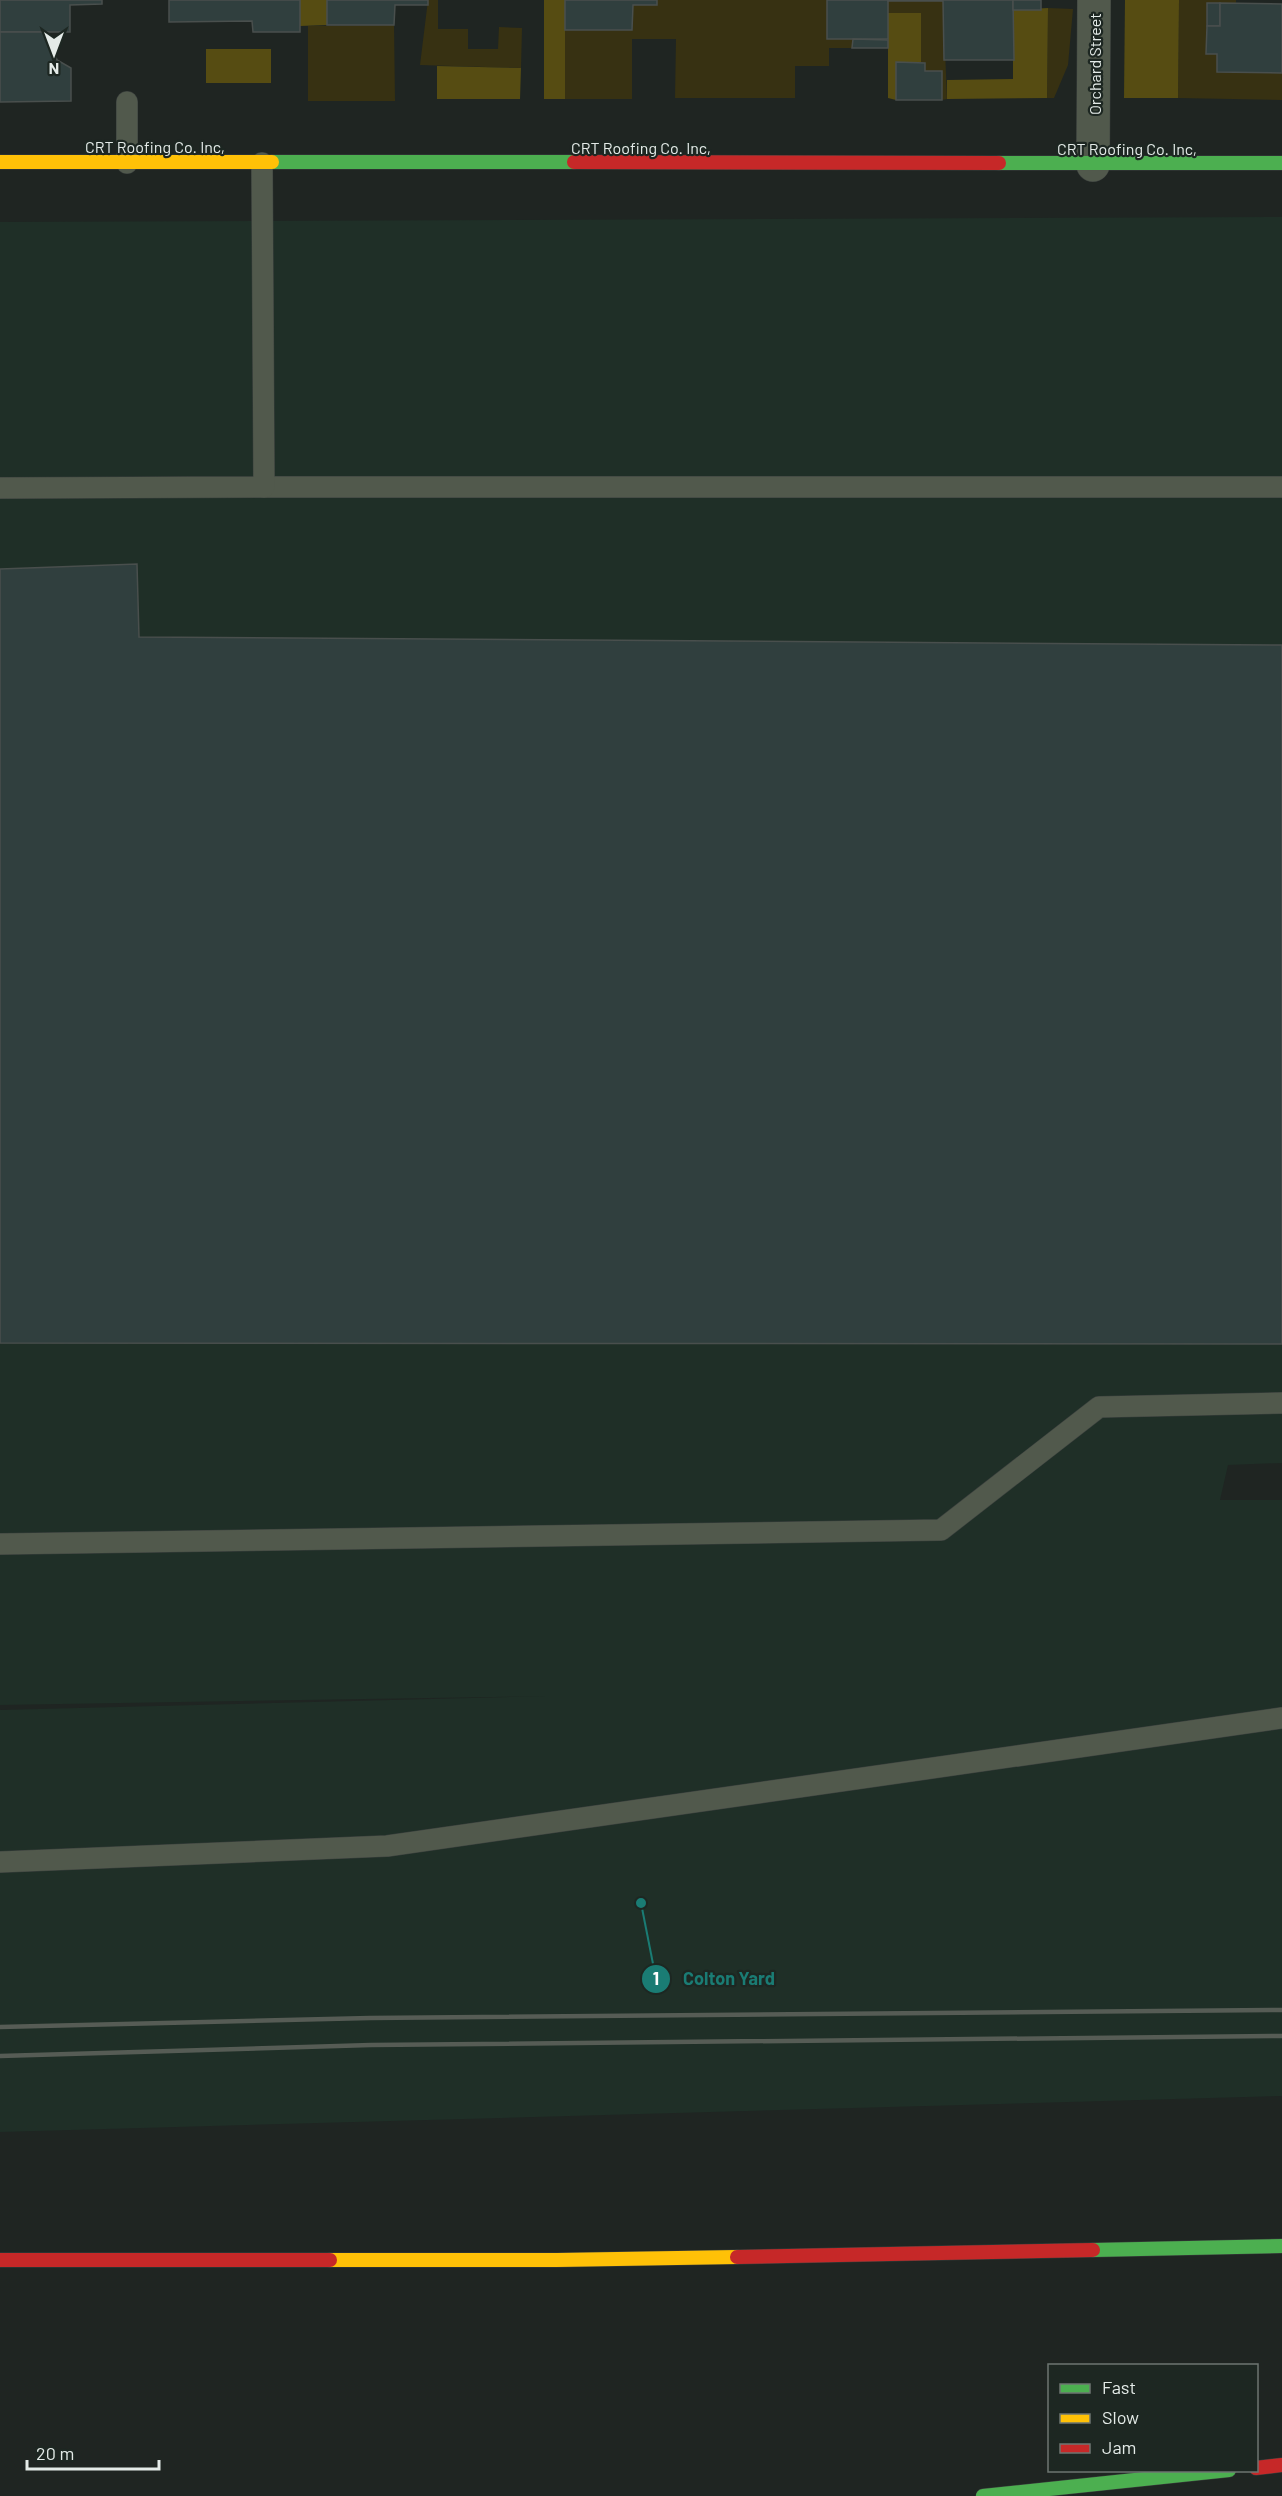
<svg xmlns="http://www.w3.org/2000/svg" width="1282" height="2496" font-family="Barlow,sans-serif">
<rect width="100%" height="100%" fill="#1f2522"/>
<path fill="#1f2f27" d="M1282 217V1463L1228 1465 1220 1500H1282V2096L0 2132V1710L552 1696 0 1705V222Z"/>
<g fill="#373112">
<path d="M428 0H438V29H468V49H498L499 27 522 28 521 68 420 65Z"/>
<path d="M657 0H827V39H853L852 48H829V66H795V98H675L676 39H632V99H565V30L633 5H657Z"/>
<path d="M1179 0H1236V4L1207 3 1206 54H1217V72L1282 73V100L1178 98Z"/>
<path d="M888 1H943L947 99 942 100V71H925V63L921 62V13H888Z"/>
<path d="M1048 8 1073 9 1068 65 1054 98H1047Z"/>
<path d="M394 25 395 101H308V26Z"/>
</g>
<g fill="#564c12">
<path d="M299 0H327V25L300 26Z"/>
<rect x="544" y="0" width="21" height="99"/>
<path d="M1125 0H1179L1178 98H1124Z"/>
<path d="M1048 8 1047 98 947 99V80L1013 79V10Z"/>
<path d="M888 13H921V62L896 63V100L888 98Z"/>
<rect x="206" y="49" width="65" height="34"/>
<path d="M437 66 521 68 520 99H437Z"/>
</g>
<g fill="#303f3e" stroke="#494f4d" stroke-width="1.5">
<path d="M0 0H102V4L70 5V32H0Z"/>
<path d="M169 0H300V32H253L252 21 169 22Z"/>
<path d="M327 0H428V5H395L394 25H327Z"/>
<path d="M565 0H657V5H633L632 30H565Z"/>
<rect x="827" y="0" width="61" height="39"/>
<rect x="888" y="0" width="55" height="1"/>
<path d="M943 0H1013L1014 60H944Z"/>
<rect x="1013" y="0" width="28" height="10"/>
<rect x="1207" y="3" width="13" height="23"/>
<path d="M1220 3 1282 4V73L1217 72V54H1206L1207 26H1220Z"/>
<path d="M0 32H48L57 60 71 68V101L0 102Z"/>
<path d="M853 39 888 40V48H852Z"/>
<path d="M896 62 925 63V71H942V100H896Z"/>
<path d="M137 564 139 637 1282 645V1344L0 1343V569Z"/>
</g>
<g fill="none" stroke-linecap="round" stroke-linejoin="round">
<g stroke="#3b403e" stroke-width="22">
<g id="lane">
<path d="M127 102V163"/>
<path d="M264 487H1282"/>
<path d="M0 488 264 487 262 163"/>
<path d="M0 1544 941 1530 1099 1407 1282 1403"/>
<path d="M0 1862 387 1846 1282 1718"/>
</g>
</g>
<g stroke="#3b403e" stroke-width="34">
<path id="street" d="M1093 165 1094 0"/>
</g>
<g stroke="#3b403e" stroke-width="15">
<g id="fast">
<path d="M272 162H574"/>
<path d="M999 163H1282"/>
<path d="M1093 2250 1282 2246"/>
<path d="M983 2496 1229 2470"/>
</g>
</g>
<g stroke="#3b403e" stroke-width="15">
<g id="slow">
<path d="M0 162H272"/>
<path d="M330 2260H557L737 2257"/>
</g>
</g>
<g stroke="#3b403e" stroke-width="15">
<g id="jam">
<path d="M574 162 999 163"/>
<path d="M737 2257 1093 2250"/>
<path d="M0 2260H330"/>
<path d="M1256 2468 1282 2465"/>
</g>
</g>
<use href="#lane" stroke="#51594c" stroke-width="21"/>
<use href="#street" stroke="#51594c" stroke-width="33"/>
<use href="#fast" stroke="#4caf50" stroke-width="14"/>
<use href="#slow" stroke="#ffc107" stroke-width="14"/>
<use href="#jam" stroke="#c62828" stroke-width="14"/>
<g stroke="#565c55" stroke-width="4.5">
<path d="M0 2027 370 2018 1282 2010"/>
<path d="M0 2056 371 2045 1282 2036"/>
</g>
</g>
<g text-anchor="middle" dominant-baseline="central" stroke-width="4.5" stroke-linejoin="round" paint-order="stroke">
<g font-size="16" fill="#e4ebe8" stroke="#1d2722">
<text transform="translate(1094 64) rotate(-90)">Orchard Street</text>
<text x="155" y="146">CRT Roofing Co. Inc,</text>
<text x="641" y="147">CRT Roofing Co. Inc,</text>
<text x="1127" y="148">CRT Roofing Co. Inc,</text>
</g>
</g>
<path fill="none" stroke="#1a7c74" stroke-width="2" d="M641 1903L656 1979"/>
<g fill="#1a7c74" stroke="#1d2722" stroke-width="2">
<circle cx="641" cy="1903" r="6"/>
<circle cx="656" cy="1979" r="15"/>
</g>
<g font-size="18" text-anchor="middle" font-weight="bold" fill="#fff">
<text x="656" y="1985">1</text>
</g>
<g font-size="18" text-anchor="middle" font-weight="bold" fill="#1a7c74" stroke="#1d2722" stroke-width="4.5" stroke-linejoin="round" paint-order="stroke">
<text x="729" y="1985">Colton Yard</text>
</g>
<rect x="1048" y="2364" width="210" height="108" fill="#1d2722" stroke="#6d7571" stroke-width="1.5"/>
<rect x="1060" y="2384" width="30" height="9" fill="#4caf50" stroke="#6d7571" stroke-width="1.5"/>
<text x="1102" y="2394" font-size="18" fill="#e4ebe8">Fast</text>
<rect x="1060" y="2414" width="30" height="9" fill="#ffc107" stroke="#6d7571" stroke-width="1.5"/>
<text x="1102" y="2424" font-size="18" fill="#e4ebe8">Slow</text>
<rect x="1060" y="2444" width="30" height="9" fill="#c62828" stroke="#6d7571" stroke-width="1.5"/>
<text x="1102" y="2454" font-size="18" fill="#e4ebe8">Jam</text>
<g transform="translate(54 54) rotate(180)" stroke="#1d2722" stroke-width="4.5" paint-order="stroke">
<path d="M0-4.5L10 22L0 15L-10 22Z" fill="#e4ebe8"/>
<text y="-9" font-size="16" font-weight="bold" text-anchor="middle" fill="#e4ebe8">N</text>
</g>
<path d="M27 2460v9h132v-9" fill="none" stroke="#e4ebe8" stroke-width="3"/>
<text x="36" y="2460" font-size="18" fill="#e4ebe8" stroke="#1d2722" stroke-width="4.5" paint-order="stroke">20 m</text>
</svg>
